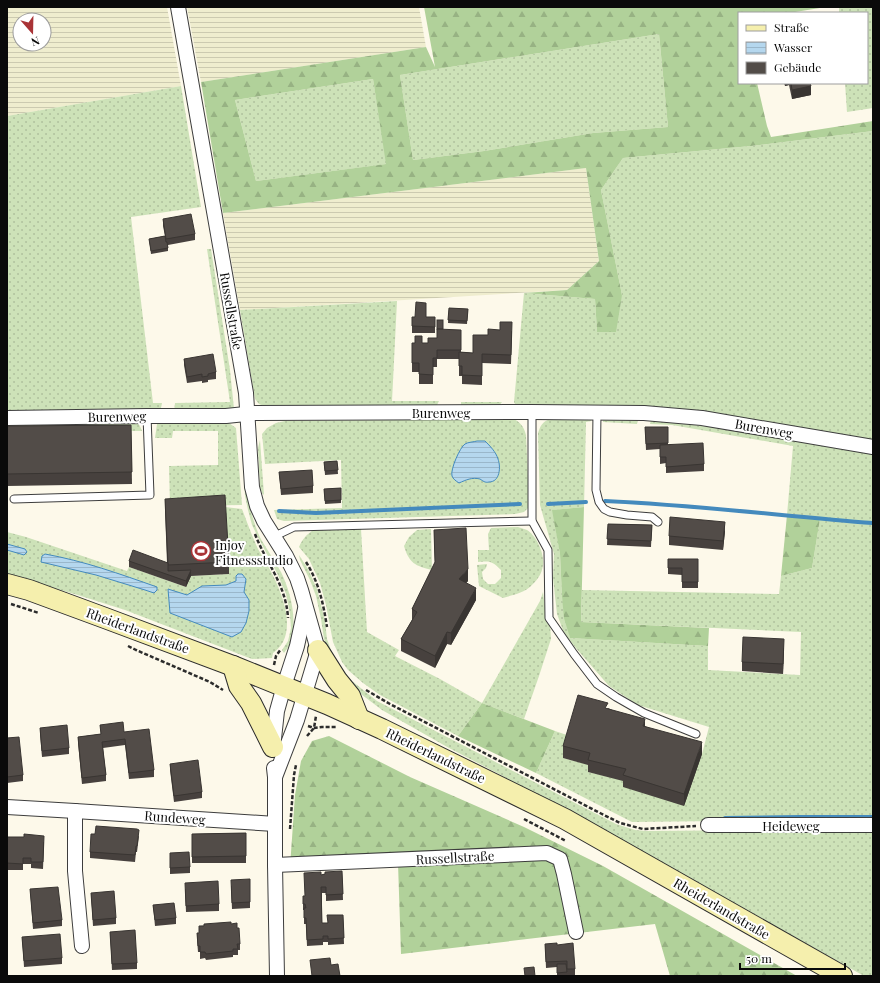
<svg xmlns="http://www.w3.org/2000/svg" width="880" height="983" font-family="'Playfair Display',serif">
<defs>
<pattern id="farmland-rules" width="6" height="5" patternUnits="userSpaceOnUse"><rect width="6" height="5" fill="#efedce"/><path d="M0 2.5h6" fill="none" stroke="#cccab0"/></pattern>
<pattern id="grass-dots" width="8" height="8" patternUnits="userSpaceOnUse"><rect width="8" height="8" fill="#cde2b8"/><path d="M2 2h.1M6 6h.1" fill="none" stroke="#afc19d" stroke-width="1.8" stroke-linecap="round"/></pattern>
<pattern id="forest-firs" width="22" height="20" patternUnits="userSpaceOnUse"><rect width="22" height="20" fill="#b1d19a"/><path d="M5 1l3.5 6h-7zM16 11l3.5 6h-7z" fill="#97b283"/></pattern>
<pattern id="water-rules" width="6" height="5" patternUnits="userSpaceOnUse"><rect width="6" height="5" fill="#b5d7ee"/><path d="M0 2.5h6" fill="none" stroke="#9ab7cb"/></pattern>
</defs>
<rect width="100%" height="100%" fill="#fdf9ea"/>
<g fill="url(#farmland-rules)" fill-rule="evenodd">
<path d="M7 7H167L181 86 7 116ZM20 20H44V44H20Z"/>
<path d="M187 7H419L426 47 201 82Z"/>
<path d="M586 168 599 261 567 290 240 310 223 213Z"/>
</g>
<g fill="url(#grass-dots)">
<path d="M839 7H873V108L847 112 845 83H867V13H839Z"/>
<path d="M659 34 668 127 593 133 484 151 413 160 400 75Z"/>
<path d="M373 79 387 164 256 181 235 100Z"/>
<path d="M181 86 201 207 131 217 153 403H162L161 408 158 413H7V116Z"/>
<path d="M873 131V440L517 408 514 402 524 293 595 299 597 332 622 295 601 190 623 158 751 146Z"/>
<path d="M207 249H211L230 370 234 409 174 412 175 403 230 402Z"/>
<path d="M397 301 392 401H439L436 407H266L259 404 255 399 240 310Z"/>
<path d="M461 402H502L498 407H461Z"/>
<path d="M591 418V421L586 422 584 507 553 510 560 554 562 597 570 638 708 646V670L800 675 801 632 581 622 582 590 779 594 781 576 812 568 820 519 787 515 793 446 672 425 650 424 651 420 710 427 873 453V822L796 820 632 822 536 773 555 731 570 736 563 758 590 765 588 772 626 781 702 754 709 727 638 705 609 686 575 647 564 633 557 614 553 578 554 554 540 505 538 433C541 425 542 422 550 419Z"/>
<path d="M603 418 638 419 637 424 603 422Z"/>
<path d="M514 419C521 423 524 427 526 435L529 500V507L524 512 515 514 284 521 277 519 274 510 342 508 341 460 265 464 262 434 267 428 276 423 285 421Z"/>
<path d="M7 422H138L142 431 7 430Z"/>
<path d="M229 423 236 428 242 505 170 506 169 466 218 465V431H173L172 438H155L157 424Z"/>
<path d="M242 432 244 437C245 462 244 489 251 512 254 522 257 532 262 541 268 551 275 561 281 572 291 593 298 620 290 643 289 647 286 650 284 653L282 650 288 641 291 628 290 614 286 594 278 575 259 539 252 525 248 510 245 496Z"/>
<path d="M260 440 264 495 262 493 260 487 258 448Z"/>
<path d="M225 507 242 509C247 522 252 536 258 549 262 556 266 562 269 568 280 588 294 620 283 642 280 647 277 650 273 653L272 658 252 659 125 610 81 596 7 574V532L26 537 127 571 129 567 186 587 191 576 229 574Z"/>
<path d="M518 527C521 528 524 529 527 530 531 532 535 538 537 541 546 558 546 573 531 586 524 593 512 595 503 598L479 586 477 565 487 564 486 568 482 572 483 579 488 584H495L501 578V570C492 561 490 561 478 562V550H489L488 534 491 528Z"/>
<path d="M315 529H361L367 632 399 650 395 656 440 679 482 703 540 601 543 592 546 616 550 624 551 639 539 676 524 719 482 703 458 736 380 695 363 683 348 670 342 662 333 642 326 605 320 583 309 559 299 547C303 538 307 534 315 529Z"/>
<path d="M431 529 432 570C415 566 409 563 404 546L409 537 417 530Z"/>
<path d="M299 555 308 569 317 589 325 621 327 639 331 650 338 663 329 654 324 639 321 619 316 596 310 580 300 560Z"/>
<path d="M342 670 352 681 377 701 616 824 635 830 646 831 873 829V976H864L688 877 566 812 499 774 449 748 382 710 349 685Z"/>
</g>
<g fill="url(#forest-firs)" fill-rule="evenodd">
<path d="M424 7H826L789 13H739V83H757L767 126 771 137 873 121V131L751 146 623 158 601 190 622 295 616 332H597L595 299 524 293 567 290 599 261 586 168 223 213 201 82 426 47 435 67ZM659 34 668 127 593 133 484 151 413 160 400 75ZM373 79 386 164 256 181 235 100Z"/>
<path d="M584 507 581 622 709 628 708 646 570 638 564 618 562 597 560 554 552 510Z"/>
<path d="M787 515 820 519 812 568 781 576Z"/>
<path d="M482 703 555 731 536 773 458 736Z"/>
<path d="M329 736 410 777 524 827 603 866 797 976H670L655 924 401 954 398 863 290 867 295 795 301 761 312 741Z"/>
</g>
<g fill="url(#water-rules)" stroke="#448abd">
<path d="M477 441H485C490 446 496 452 498 459 501 467 500 482 489 482 485 483 483 481 480 479 472 477 466 480 459 483 456 481 453 479 452 476 450 470 460 447 465 444 468 442 474 442 477 441Z"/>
<path d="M7 544 25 549 27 552 24 555 7 550Z"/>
<path d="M45 554C84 561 120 574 157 587V590L154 593 145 590 96 575 41 562 42 556Z"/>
<path d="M238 574H242L246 579 244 592 249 600V611L246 623 241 632 232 637 170 613 168 589 187 595 202 586 226 585 236 581V576Z"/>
</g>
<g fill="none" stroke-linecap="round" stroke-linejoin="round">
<g stroke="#448abd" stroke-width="4">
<path d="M605 501C695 505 784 516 873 523"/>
<path d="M548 504 586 502"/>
<path d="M279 511 316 513 520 504"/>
<path d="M725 818 801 817H873"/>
</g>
<g stroke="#3d3d3d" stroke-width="9">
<g id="service">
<path d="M532 412V521L548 550 549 618 574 654 597 684 616 697 644 713 696 734"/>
<path d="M597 413 596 490 599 502 604 509 610 512 627 515 652 517 658 522"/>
<path d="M14 499 150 495 147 416"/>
<path d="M273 537 294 527 532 521"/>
</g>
</g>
<g stroke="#3d3d3d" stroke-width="16">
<g id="minor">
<path d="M178 7 246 393 252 487 257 506 264 521 286 556 297 578 301 590 318 650 297 720 275 777"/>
<path d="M7 418 147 416H226L255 413 532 412 644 413 702 418 873 447"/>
<path d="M273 748 277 711 284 686 297 646 305 609"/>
<path d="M274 768 275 777V865L277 976"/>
<path d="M7 807 75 811 275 824"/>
<path d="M75 811V871L82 946"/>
<path d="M708 825H873"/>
<path d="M275 865 547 853 560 859 564 874 576 932"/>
</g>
</g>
<g stroke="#2c2c2c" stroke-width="22">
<g id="secondary">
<path d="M7 584 29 590 105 618 233 666 327 704 382 729 565 819 842 976"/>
<path d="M318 650 337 680 350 696 359 719"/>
<path d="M233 666 239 686 251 703 273 747"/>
</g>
</g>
<g stroke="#2c2c2c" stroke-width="2.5" stroke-dasharray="4 2" stroke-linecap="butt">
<path d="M255 534C266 563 286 584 288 618"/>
<path d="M306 562C319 583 323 602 327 627"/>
<path d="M11 604 39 613"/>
<path d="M128 646 136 650 210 682 223 690"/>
<path d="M274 665 276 656 281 649"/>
<path d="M366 690 390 704 600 813 620 823 643 829 696 826"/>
<path d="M308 726 314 728 322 727H336"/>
<path d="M307 736 314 728 316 716"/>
<path d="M524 819 566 841"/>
<path d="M290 829 294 775 296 765"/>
</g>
<use href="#service" stroke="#fff" stroke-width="7"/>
<use href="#minor" stroke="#fff" stroke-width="14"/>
<use href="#secondary" stroke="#f5efad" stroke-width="20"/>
</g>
<g fill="#47413e">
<path d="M784 83H810L811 95 792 99 789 85 785 86Z"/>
<path d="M163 219 195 234V240L168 245V251L151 254 149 239 165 236 163 226Z"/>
<path d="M449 308 468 309 467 324 448 323Z"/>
<rect x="412" y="317" width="23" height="16"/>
<path d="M437 320H443V330H461V352L473 353 488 335 512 331 511 364 482 363V385L462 384V376H459V359H437V367H433V384H419V372H412V343H428L437 338Z"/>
<path d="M184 359 216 372V379L208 380V382L202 383V381L187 383 184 365Z"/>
<path d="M131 425 132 484 7 486V426Z"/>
<path d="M645 427H668V445L704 464V471L666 473V463L660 464V449L646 450Z"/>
<path d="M337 461 338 474 325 475 324 462Z"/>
<path d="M279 472 313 486V493L281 495Z"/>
<path d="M341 488V503L325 504 324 489Z"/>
<path d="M165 499 229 562V574L191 576 186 587 129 567V561L167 563 165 511Z"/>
<path d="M608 524 652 525 651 547 607 545Z"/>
<path d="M434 530 468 581 466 583 476 600 451 645 447 644 435 668 401 651V639L412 620V609L435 563Z"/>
<path d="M725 531 723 550 669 545V536Z"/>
<path d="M698 559V588H682V575L668 574V568Z"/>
<path d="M784 648 783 674 742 671V662Z"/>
<path d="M608 708 702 754 684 806 623 787V781L588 772V765L563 758V746Z"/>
<path d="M100 725 124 732 154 770V777L129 779 125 745 103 748 106 775V781L82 784 78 743V737L101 734Z"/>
<path d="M40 728 69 748V754L42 757 40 734Z"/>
<path d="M7 738 23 775V781L7 783Z"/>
<path d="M170 764 202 792V798L174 802 170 770Z"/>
<path d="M246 833V863H192V834Z"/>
<path d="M139 836 137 852H136L135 862 90 858V852Z"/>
<path d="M7 837H24L44 842 43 869 31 868V864H23V870H7Z"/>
<path d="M170 859 190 867V873L170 874Z"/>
<path d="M342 871 343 900 326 901V893H322V923H327L343 915 344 944 328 945V942H323V945L307 946 306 924H304V910H303V902L305 896 321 875 325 874Z"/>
<path d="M250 879V908L232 909 231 886Z"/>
<path d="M30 889 62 920V926L33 929Z"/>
<path d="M185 889 219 904V911L186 912Z"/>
<path d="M91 893 116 918V924L93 926Z"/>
<path d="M153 905 176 918V924L155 926Z"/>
<path d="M231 924 237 928 240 944V950H238V955H233V957L206 960 205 958 200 959V952H198L197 939V933H199V926Z"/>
<path d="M110 932 137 963V969L112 970Z"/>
<path d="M22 937 62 958V964L24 967Z"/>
<path d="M545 944 557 945 575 969V975L557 976V967L546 968Z"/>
</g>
<g fill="#393532">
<path d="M785 83H789V85L785 86Z"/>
<path d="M811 86V95L792 99V90Z"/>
<path d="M725 522V531L723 550V541Z"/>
<path d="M468 569V581L459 591V579Z"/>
<path d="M191 570V576L186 587V581Z"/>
<path d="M476 588V600L451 645V633Z"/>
<path d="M447 632V644L435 668V656Z"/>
<path d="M784 639V648L783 674V664Z"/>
<path d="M645 719V731L643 726Z"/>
<path d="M702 742V754L684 806V794Z"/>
</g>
<g fill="#524c48" stroke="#393532">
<path d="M791 83H810L811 86 792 90Z"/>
<path d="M191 214 195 234 166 239 163 219Z"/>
<path d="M165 236 166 242H167L168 248 151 251 149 239Z"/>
<path d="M416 302 426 303V317H435V327L412 326V317H415Z"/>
<path d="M449 308 468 309 467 321 448 320Z"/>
<rect x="437" y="320" width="6" height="9"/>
<path d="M500 322H512L511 355 482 354V376L462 375V366H459V352L473 353V335H488V329L500 330Z"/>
<path d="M437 329 461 330V350H437V358H433V375L419 374V363H412V343H415V336H422V343H428V338H437Z"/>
<path d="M213 354 216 372 208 374V376L202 377V374L187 377 184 359Z"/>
<path d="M131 425 132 472 7 474V426Z"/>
<path d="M645 427H668V443L646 444Z"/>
<path d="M703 443 704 464 666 467V457H660V445Z"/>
<path d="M337 461 338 470 325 471 324 462Z"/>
<path d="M312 470 313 486 281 489 279 472Z"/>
<path d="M341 488V500L325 501 324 489Z"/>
<path d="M225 495 229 562 168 565 165 499Z"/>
<path d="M670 517 725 522 723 541 669 536Z"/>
<path d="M608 524 652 525 651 541 607 539Z"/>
<path d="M466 528 468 569 459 579 476 588 451 633 447 632 435 656 401 639 417 612 412 609 435 562 434 530Z"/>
<path d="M133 550 168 563V571L191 570 186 581 129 561Z"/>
<path d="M668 559H698V582H682V568H668Z"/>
<path d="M743 637 784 639 783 664 742 662Z"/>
<path d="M578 695 608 703 605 708 645 719 643 726 702 742 684 794 623 775 626 769 588 760 590 753 563 746Z"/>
<path d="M123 722 124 732 149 729 154 770 129 773 125 739 102 742 106 775 82 778 78 737 101 734 100 725Z"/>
<path d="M67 725 69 748 42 751 40 728Z"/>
<path d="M19 737 23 775 7 777V738Z"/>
<path d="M198 760 202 792 174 796 170 764Z"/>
<path d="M96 826 137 829 139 830 137 846H136L135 855 90 852 91 834H95Z"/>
<path d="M246 833V856L192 857V834Z"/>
<path d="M24 834 44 836 43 862H31V858H23V864L7 863V837H24Z"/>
<path d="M189 852 190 867 170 868V853Z"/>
<path d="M342 871 343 894 326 895V887H321L322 923H328L327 915H343L344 938 328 939V936H323V939L307 940 306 918H304V908H306L305 904H303V896H305L304 873 321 872V875L325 874V872Z"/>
<path d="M250 879V902L232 903 231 880Z"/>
<path d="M218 881 219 904 186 906 185 883Z"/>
<path d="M58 887 62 920 33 923 30 889Z"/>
<path d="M114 891 116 918 93 920 91 893Z"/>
<path d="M174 903 176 918 155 920 153 905Z"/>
<path d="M231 922V924L237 923V928H239L240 944H237L238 949H233V951L206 954 205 952H200V946H198L197 933H199V926H204V924Z"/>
<path d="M135 930 137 963 112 964 110 932Z"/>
<path d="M60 934 62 958 24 961 22 937Z"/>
<path d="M557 943V945L573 943 575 969H567V961L546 962 545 944Z"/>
<path d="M330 958 331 965 338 964 340 976H312L310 960Z"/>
<path d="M557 964H566L567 972 557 973Z"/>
<path d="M534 967 535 976H525L524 968Z"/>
</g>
<defs>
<g id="stadium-ring" transform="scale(1)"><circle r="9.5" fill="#fff" stroke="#a93336" stroke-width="1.5"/><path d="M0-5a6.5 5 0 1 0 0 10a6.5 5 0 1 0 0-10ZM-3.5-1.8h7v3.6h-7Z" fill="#a93336"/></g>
</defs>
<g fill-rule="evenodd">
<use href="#stadium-ring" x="201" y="551"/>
</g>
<g text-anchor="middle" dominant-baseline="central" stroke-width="4" stroke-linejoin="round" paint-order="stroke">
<g font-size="13" fill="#0a0a0a" stroke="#fff">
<text transform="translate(232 311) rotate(80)">Russellstraße</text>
<text x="441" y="412">Burenweg</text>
<text transform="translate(117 416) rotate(-1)">Burenweg</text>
<text transform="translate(764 428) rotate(10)">Burenweg</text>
<text transform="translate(138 630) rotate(20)">Rheiderlandstraße</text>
<text transform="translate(436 755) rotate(26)">Rheiderlandstraße</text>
<text transform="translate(175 817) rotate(4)">Rundeweg</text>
<text x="791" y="825">Heideweg</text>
<text transform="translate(455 857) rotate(-3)">Russellstraße</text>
<text transform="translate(722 908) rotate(30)">Rheiderlandstraße</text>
</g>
<g font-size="13" fill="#0a0a0a" stroke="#fff" text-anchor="start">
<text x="215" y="544">Injoy<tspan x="215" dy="15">Fitnessstudio</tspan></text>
</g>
</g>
<rect width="880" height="983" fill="none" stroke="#0a0a0a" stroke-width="16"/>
<rect x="738" y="12" width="130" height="72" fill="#ffffff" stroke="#9d9d9d"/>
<rect x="746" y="25" width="20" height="6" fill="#f5efad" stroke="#9d9d9d"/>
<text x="774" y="32" font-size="12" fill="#0a0a0a">Straße</text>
<rect x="746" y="42" width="20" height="12" fill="url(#water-rules)" stroke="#9d9d9d"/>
<text x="774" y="52" font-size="12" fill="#0a0a0a">Wasser</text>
<rect x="746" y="62" width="20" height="12" fill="#524c48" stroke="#9d9d9d"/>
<text x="774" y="72" font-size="12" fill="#0a0a0a">Gebäude</text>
<g transform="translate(32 32) rotate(160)"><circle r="19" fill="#ffffff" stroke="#9d9d9d"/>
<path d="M0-3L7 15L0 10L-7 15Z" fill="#a93336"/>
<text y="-6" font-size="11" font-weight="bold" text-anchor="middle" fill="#0a0a0a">N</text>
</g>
<path d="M740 963v6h105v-6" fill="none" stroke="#0a0a0a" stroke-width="2"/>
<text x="746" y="963" font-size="12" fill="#0a0a0a" stroke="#ffffff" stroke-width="3" paint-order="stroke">50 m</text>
</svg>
